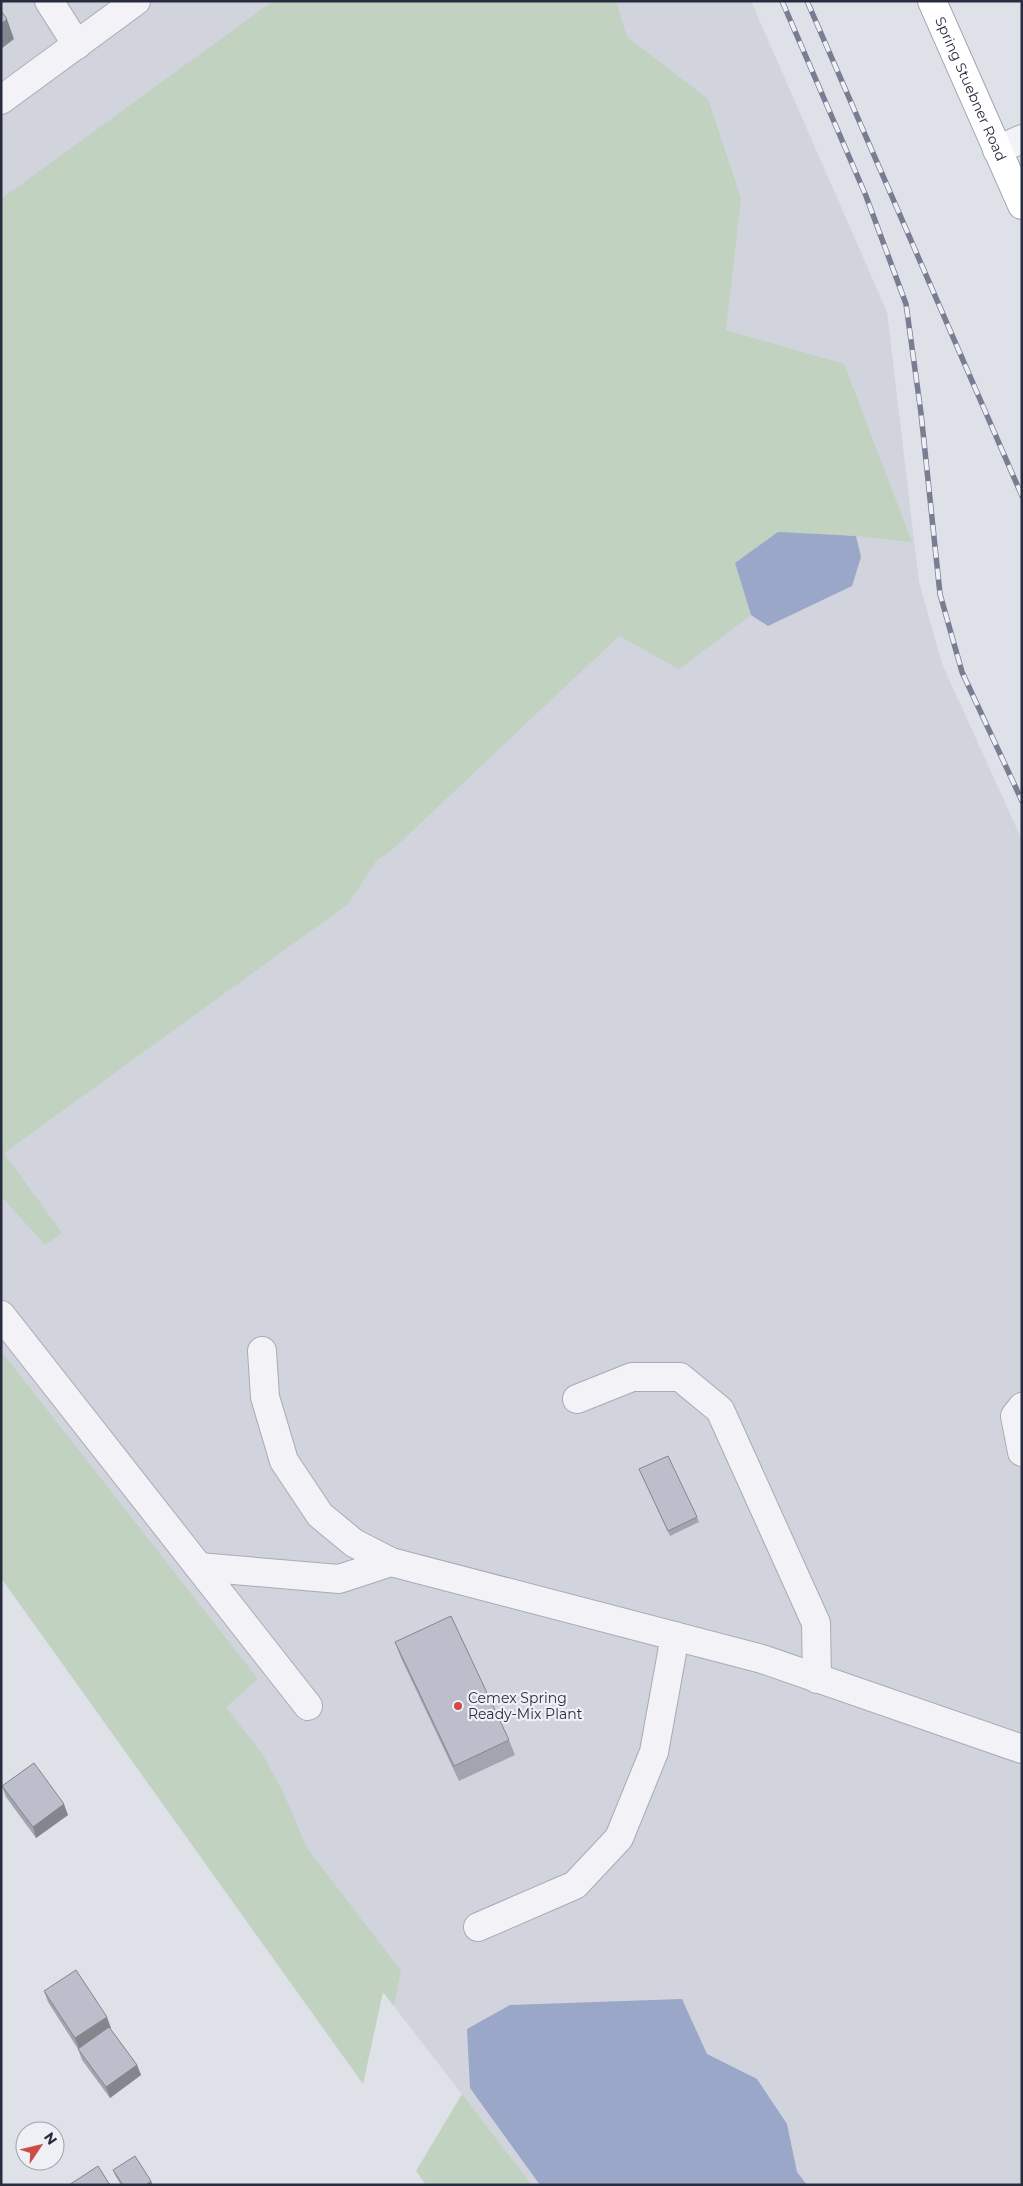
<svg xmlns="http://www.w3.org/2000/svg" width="1023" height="2186" font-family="Montserrat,sans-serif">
<rect width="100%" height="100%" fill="#dfe1e8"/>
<path fill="#d1d3dd" d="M1 1H751L887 312 919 582 942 664 1022 840V2185H532L383 1992 1 1469Z"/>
<g fill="#c1d2c0">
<path d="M273 1H616L627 37 708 99 741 198 726 330 844 364 912 542 848 535 735 563 751 615 679 669 619 636 393 849 376 861 348 904 4 1153 62 1233 45 1245 1 1196V199Z"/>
<path d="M1 1351 258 1679 226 1707 263 1755 283 1792 307 1848 401 1971 394 2006 383 1992 363 2084 1 1578Z"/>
<path d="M462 2094 532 2185H426L416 2171Z"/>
</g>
<g fill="#9aa7c8">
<path d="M778 532 856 536 861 557 852 586 768 626 751 615 735 563Z"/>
<path d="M682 1999 707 2054 757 2079 787 2124 797 2172 807 2185H540L470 2088 467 2029 510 2005Z"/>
</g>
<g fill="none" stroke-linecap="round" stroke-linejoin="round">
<g stroke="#a8abb5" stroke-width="30">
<g id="minor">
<path d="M49 1 77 45"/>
<path d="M1 100 136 1"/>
<path d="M997 150 1022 139"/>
<path d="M1 1315 308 1706"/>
<path d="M262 1351 265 1397 284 1461 320 1515 354 1543 391 1562 762 1659 1022 1749"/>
<path d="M577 1399 632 1377H680L720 1410 816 1623 817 1679"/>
<path d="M1022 1407 1015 1416 1022 1452"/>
<path d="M199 1567 339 1579 391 1562"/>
<path d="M478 1927 575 1885 619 1838 654 1752 675 1636"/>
</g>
</g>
<g stroke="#9ea3b4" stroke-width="30">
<g id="major">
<path id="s1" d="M932 1 1022 205"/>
</g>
</g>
<use href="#minor" stroke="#f2f2f7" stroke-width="28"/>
<use href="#major" stroke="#fff" stroke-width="28"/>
<g stroke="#797d92" stroke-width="5.5">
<g id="rail">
<path d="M782 1 866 196 906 304 921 413 940 594 962 672 1022 801"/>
<path d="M807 1 1022 496"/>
</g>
</g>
<use href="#rail" stroke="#eef0f6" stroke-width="4" stroke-dasharray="11" stroke-linecap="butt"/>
</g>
<g fill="#a2a4af">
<path d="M639 1469 697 1517 699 1522 670 1536Z"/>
<path d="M395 1642 509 1740 515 1755 459 1781 401 1658Z"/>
<path d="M2 1786 68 1815 36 1838 6 1797Z"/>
<path d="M44 1991 111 2028H110L137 2065 141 2075 110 2098 82 2060 78 2049 48 2002Z"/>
<path d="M113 2170 153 2185H121L115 2175Z"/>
</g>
<g fill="#84868e">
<path d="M7 19 14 39 1 49V24Z"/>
<path d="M64 1804 68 1815 36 1838 33 1827Z"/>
<path d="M107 2017 111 2028 79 2049 75 2038Z"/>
<path d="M137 2065 141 2075 110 2098 106 2087Z"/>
<path d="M151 2181 153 2185H146Z"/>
</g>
<g fill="#bcbfcb" stroke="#84868e">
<path d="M1 11 7 19 1 24Z"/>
<path d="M668 1456 697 1517 668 1531 639 1469Z"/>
<path d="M451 1616 509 1740 454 1766 395 1642Z"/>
<path d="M34 1763 64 1804 33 1827 2 1786Z"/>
<path d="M76 1970 107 2017 75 2038 44 1991Z"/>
<path d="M109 2027 137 2065 106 2087 78 2049Z"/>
<path d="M135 2156 151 2181 146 2185H123L113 2170Z"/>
<path d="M98 2166 110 2185H69Z"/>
</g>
<circle fill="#cd4c45" stroke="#eef0f6" stroke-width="2" cx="458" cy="1706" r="5"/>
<g text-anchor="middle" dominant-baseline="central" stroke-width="4.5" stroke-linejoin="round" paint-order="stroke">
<g font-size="14" fill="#282c3f" stroke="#eef0f6">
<text stroke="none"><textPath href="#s1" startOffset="96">Spring Stuebner Road</textPath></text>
</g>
<g font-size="14" fill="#282c3f" stroke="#eef0f6" text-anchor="start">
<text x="468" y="1698">Cemex Spring<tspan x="468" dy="16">Ready-Mix Plant</tspan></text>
</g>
</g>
<rect width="1023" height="2186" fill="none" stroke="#282c3f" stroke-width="5"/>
<g transform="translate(40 2146) rotate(55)"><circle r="24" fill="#eef0f6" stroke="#9fa2ad"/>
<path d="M0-4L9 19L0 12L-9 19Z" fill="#cd4c45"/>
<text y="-8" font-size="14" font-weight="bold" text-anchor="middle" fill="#282c3f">N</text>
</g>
</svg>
